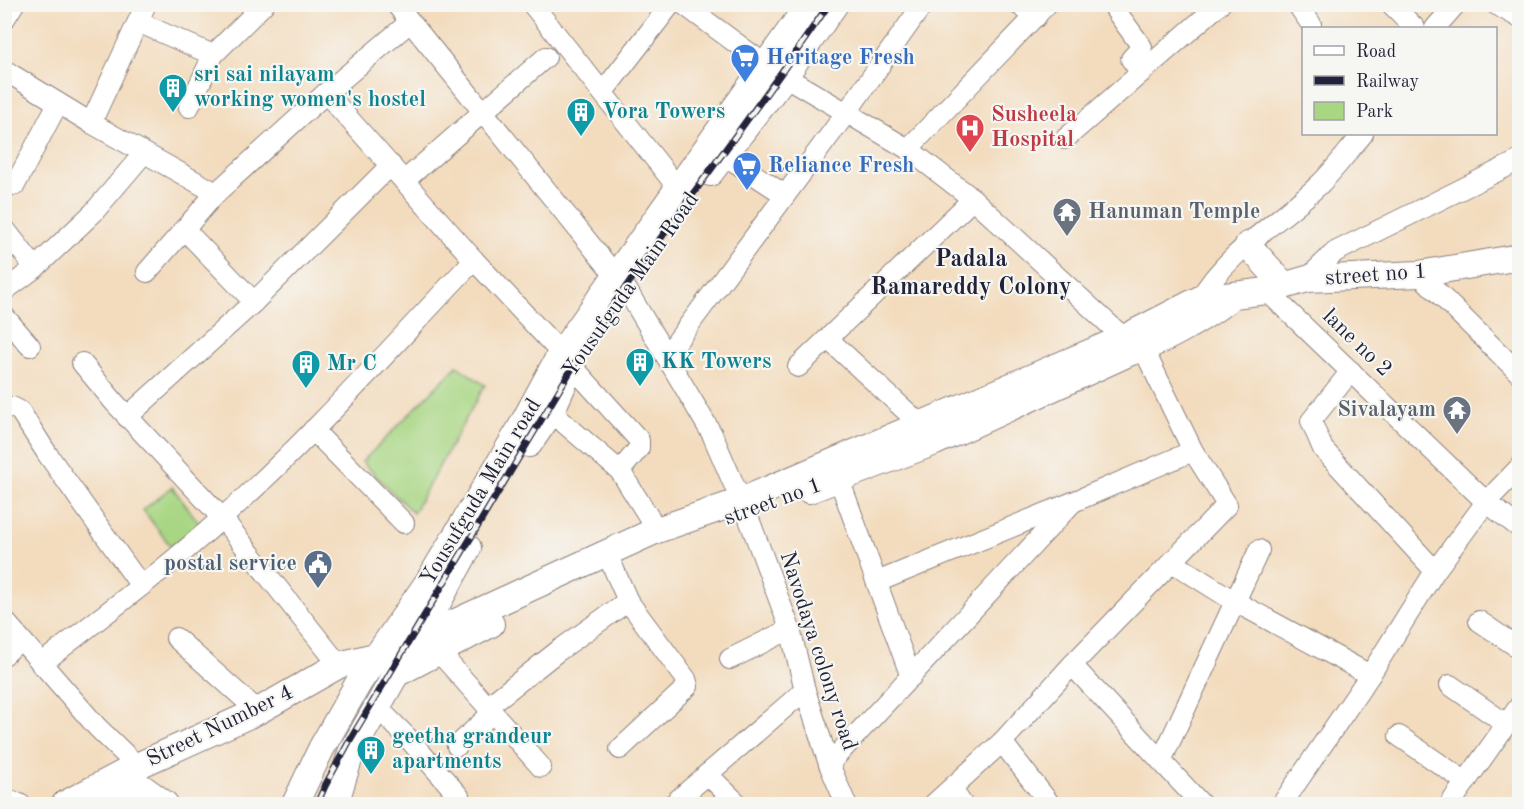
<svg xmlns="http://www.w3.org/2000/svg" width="1524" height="809" font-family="'Old Standard TT',serif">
<rect width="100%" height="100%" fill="#f6f6f2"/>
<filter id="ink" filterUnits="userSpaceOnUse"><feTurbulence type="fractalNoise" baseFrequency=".0167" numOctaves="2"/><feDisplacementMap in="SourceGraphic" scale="12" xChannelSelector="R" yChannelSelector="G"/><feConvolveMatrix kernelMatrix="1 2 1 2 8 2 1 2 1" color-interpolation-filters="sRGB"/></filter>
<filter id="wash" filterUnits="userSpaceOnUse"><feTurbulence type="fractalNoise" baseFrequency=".008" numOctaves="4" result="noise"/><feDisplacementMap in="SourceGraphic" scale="24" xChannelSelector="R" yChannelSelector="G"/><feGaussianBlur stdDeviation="1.35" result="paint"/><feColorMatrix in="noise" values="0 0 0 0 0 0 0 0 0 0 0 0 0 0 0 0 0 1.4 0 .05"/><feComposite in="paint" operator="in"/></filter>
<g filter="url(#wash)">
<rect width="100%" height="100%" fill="#f3dcbe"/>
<g fill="#a8d683" stroke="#657c5f" stroke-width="1.5">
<path d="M457 366 485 385 413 513 362 462Z"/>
<path d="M172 487 200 524 171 547 143 510Z"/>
</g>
</g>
<g filter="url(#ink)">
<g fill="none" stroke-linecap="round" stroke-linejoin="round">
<g stroke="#8a7f7c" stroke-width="22">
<g id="minor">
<path d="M396 4 627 290 712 434 741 501"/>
<path d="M532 4 678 188"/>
<path d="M683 4 767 66 908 149 1047 4"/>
<path d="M1018 4 1036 17"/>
<path d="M1297 4 1311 24"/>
<path d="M1391 4 1415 28"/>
<path d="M1495 4 1520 18"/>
<path d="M1116 11 1142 47 1131 59 1140 72"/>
<path d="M4 20 14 4"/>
<path d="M138 22 213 55"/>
<path d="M1435 28 1456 4"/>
<path d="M4 70 91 123 216 193"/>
<path d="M603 92 671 4"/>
<path d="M326 93 474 260 561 353"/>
<path d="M189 107 213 55 264 4"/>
<path d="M91 123 146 4"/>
<path d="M1065 139 1220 4"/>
<path d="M908 149 973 199 1124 338 1130 350"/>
<path d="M724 155 785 195"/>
<path d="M404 181 546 57"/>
<path d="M15 185 58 103"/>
<path d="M4 228 35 268"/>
<path d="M184 229 254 302"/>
<path d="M147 272 216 193 326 93 410 22"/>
<path d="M1419 274 1520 374"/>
<path d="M1307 279 1335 252 1520 160"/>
<path d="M4 291 35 268 93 213 144 153"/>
<path d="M1267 291 1486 502 1520 528"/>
<path d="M1203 308 1200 299C1227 251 1282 221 1321 183 1336 168 1349 150 1363 134"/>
<path d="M4 316 30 346"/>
<path d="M828 339 920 424"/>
<path d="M666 356 847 112 923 4"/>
<path d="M82 363 114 402 222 518 339 665"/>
<path d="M572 366 639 440V448L620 471"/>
<path d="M798 367 973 199"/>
<path d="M1351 371 1311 421 1323 449 1435 571"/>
<path d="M4 410 12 407 20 411 48 455 141 586"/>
<path d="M551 412 620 471 657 530"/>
<path d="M127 417 254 302 391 165"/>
<path d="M313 430 404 523"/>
<path d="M839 479 911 677"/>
<path d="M746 511 790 629 805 690 829 764 846 804"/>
<path d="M1172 562 1234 601 1370 675"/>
<path d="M612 565 628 601 686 679 688 686 620 749"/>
<path d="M877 582 1073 502 1193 451"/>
<path d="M4 620 97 727 137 766"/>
<path d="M1479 621 1520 649"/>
<path d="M176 638 258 711"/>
<path d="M438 651 541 767"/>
<path d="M4 655 20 640"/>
<path d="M730 659 790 629"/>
<path d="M41 664C102 616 165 570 222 518 312 438 391 347 474 260"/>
<path d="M1072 665 1201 804"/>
<path d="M1450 685 1506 724"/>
<path d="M487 707 558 651 628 601"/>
<path d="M378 708 407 737 459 796 461 804"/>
<path d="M1399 736 1466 782"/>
<path d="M1002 742 1050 804"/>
<path d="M457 746 492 713"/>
<path d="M1161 761 1259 550"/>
<path d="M829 764 1073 502"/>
<path d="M707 774 738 804"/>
<path d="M952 789 962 804"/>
<path d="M4 798 20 804"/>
<path d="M673 804 805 690"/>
<path d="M934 804 1002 742 1072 665 1227 505 1193 451 1143 348"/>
<path d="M1282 804 1370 675 1435 571 1486 502 1520 467"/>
<path d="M1450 804 1520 705"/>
</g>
</g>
<g stroke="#8a7f7c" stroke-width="28">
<g id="major">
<path d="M710 173 785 76 835 4"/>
<path d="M1248 245 1284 285"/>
<path d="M529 444 551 412 568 374"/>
<path d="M809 490 935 442 1131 352C1163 342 1199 321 1226 301"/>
<path d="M414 641 430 617 468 548"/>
<path d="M65 804 137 766 258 711 339 665 378 655 414 641 657 530 741 501 1124 338 1200 299 1267 291 1307 279 1419 274 1520 257"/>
<path d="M103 804 135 786H140L165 804"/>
<path d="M295 804 321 749 359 682 428 582 520 429 561 353 809 4"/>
<path d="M335 804 351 753 396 674 491 624"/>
</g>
</g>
<use href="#minor" stroke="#fff" stroke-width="20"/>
<use href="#major" stroke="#fff" stroke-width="26"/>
<g stroke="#22223b" stroke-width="7">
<path id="rail" d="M317 804 325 786 350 740 586 345C663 229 751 120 829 4"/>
</g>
<use href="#rail" stroke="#f6f6f2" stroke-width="4.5" stroke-dasharray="14" stroke-linecap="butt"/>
</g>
</g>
<defs>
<g id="supermarket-pin" transform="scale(1.5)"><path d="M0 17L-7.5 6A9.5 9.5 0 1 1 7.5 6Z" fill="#3f7fe0" stroke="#f6f6f2"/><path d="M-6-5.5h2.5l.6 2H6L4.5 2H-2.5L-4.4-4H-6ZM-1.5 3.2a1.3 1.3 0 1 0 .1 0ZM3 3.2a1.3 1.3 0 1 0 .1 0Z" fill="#fff"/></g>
<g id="building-pin" transform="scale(1.5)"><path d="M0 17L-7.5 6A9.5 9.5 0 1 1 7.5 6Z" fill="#0f9aa8" stroke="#f6f6f2"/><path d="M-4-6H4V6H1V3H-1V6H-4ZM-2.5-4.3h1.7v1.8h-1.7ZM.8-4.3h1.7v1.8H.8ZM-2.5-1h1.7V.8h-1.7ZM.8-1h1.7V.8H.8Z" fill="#fff"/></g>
<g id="hospital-pin" transform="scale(1.5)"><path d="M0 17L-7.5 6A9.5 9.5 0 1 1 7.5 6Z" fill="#e0444e" stroke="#f6f6f2"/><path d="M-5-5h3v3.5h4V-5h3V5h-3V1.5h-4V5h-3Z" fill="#fff"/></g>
<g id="temple-pin" transform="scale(1.5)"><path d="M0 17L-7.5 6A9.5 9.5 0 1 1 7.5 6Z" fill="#6b7280" stroke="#f6f6f2"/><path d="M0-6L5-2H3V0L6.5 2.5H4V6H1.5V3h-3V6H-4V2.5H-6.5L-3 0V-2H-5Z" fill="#fff"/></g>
<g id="civic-pin" transform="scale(1.5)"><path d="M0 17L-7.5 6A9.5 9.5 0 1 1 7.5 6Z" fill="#5c6f8a" stroke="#f6f6f2"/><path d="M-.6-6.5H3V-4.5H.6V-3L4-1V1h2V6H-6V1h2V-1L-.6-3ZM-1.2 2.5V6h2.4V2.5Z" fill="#fff"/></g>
</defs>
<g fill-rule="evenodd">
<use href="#supermarket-pin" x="745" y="58"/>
<use href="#building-pin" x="173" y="88"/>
<use href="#building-pin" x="581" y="112"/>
<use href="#hospital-pin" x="970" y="128"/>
<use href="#supermarket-pin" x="747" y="166"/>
<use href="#temple-pin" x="1067" y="212"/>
<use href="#building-pin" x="640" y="362"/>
<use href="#building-pin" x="306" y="364"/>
<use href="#temple-pin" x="1457" y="410"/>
<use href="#civic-pin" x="318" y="564"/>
<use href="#building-pin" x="371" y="750"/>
</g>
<g text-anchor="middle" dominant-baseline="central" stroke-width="4.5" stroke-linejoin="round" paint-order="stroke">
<g font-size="22" font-weight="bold" fill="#366cbe" stroke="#f6f6f2" text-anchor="start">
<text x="766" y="58">Heritage Fresh</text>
<text x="768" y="166">Reliance Fresh</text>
</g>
<g font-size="22" font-weight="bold" fill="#0d838f" stroke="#f6f6f2" text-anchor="start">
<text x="194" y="75">sri sai nilayam<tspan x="194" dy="25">working women's hostel</tspan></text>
<text x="602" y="112">Vora Towers</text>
<text x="661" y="362">KK Towers</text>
<text x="327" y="364">Mr C</text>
<text x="392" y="737">geetha grandeur<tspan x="392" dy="25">apartments</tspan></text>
</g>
<g font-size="22" font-weight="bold" fill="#be3a42" stroke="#f6f6f2" text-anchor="start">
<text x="991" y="115">Susheela<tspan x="991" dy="25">Hospital</tspan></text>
</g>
<g font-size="22" font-weight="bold" fill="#5b616d" stroke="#f6f6f2" text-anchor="start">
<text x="1088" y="212">Hanuman Temple</text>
<text x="1436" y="410" text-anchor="end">Sivalayam</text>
</g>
<g font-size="22" fill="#22223b" stroke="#f6f6f2">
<text transform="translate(1376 275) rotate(-4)">street no 1</text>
<text transform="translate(631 285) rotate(-55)">Yousufguda Main Road</text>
<text transform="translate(1357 343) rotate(44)">lane no 2</text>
<text transform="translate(481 492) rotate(-59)">Yousufguda Main road</text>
<text transform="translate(773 502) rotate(-20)">street no 1</text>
<text transform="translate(818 651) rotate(72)">Navodaya colony road</text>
<text transform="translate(220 726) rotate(-26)">Street Number 4</text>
</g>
<g font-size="22" font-weight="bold" fill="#4e5e75" stroke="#f6f6f2" text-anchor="end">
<text x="297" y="564">postal service</text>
</g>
<g font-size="24" font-weight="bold" fill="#22223b" stroke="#f6f6f2">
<text x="971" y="260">Padala<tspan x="971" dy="28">Ramareddy Colony</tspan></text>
</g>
</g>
<rect width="1524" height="809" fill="none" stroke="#f6f6f2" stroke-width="24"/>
<rect x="1302" y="27" width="195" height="108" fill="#f6f6f2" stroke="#a1a1a9" stroke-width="1.5"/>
<rect x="1314" y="46" width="30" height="9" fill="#ffffff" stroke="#a1a1a9" stroke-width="1.5"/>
<text x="1356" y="57" font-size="18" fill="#22223b">Road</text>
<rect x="1314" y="76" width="30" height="9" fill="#22223b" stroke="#a1a1a9" stroke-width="1.5"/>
<text x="1356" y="87" font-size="18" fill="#22223b">Railway</text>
<rect x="1314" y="102" width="30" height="18" fill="#a8d683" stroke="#a1a1a9" stroke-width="1.5"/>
<text x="1356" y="117" font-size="18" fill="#22223b">Park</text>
</svg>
